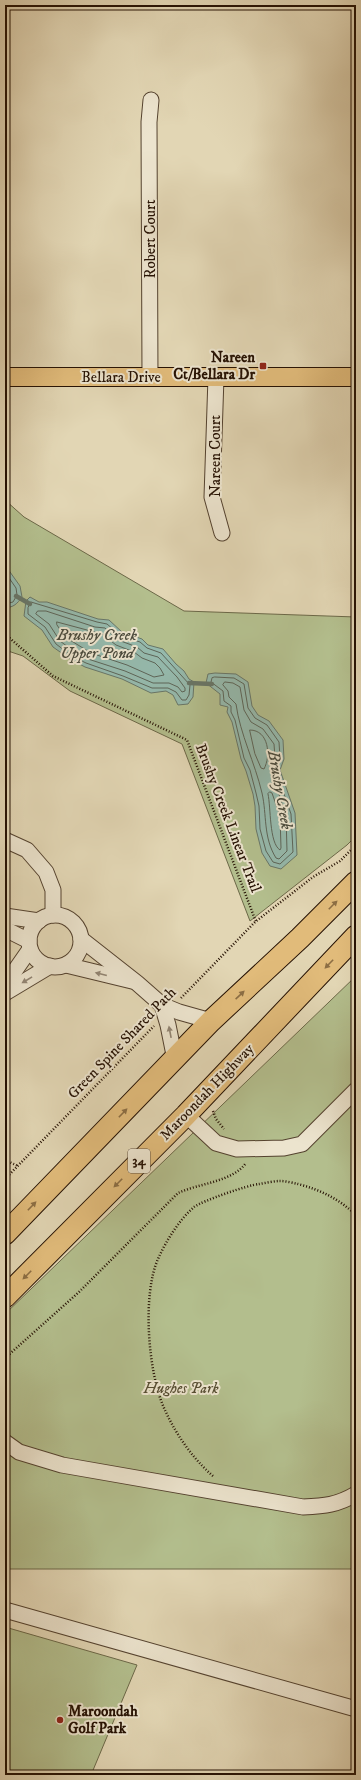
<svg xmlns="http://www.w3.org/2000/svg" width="361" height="1780" font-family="'IM FELL DW Pica',serif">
<rect width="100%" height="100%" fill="#e2d6b4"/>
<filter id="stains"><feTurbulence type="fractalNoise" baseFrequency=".005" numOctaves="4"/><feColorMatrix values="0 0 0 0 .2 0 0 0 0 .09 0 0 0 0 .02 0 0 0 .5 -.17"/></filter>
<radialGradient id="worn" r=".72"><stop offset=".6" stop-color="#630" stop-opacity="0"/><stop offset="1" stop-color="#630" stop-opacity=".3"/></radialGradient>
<g fill="#b3be8d" stroke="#6c6848">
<path d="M5 500 24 517 184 611 356 617V836L347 845 250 921 182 744 70 691 23 656 5 650Z"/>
<path d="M356 976V1569H5V1314Z"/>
<path d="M5 1627 137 1665 91 1775H5Z"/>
</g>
<g fill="#95b9ac" stroke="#687668">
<path d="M5 565 20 586 22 597C17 604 14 607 5 608Z"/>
<path d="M30 597 39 602H47L98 619 109 620 122 632 142 639 148 645 163 649 176 664 184 671 189 679 194 682 193 697 188 704 178 705 173 695 166 691 151 693 122 679 85 667 70 659 53 647 42 630 24 616 26 601Z"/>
<path d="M215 673 236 674 248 682 252 706 258 715 269 721 283 740 284 759 280 770 295 813 297 855 281 869 270 866 262 853 256 829 255 806 253 794 246 771 241 759 232 722 227 712 228 707 220 705V694L206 683 208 674Z"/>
</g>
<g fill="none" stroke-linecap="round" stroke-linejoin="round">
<g stroke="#5d6558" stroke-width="1">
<path d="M5 572 16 588 17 595 13 602 5 604"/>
<path d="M31 602 97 622 107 624 121 636 140 642 147 648 161 653 190 685 189 695 186 700H182L176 692 168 688H152L123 676 86 663 72 656 56 644 45 627 28 614V608Z"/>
<path d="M38 611H46L95 627 105 628 118 640 137 647 144 653 158 657 177 677 185 688V691L182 692 178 687 169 683H153L125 671 88 659 68 647 60 641 49 624 36 614Z"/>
<path d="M57 622 102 634 116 645 134 652 142 658 155 663 160 668 164 675 154 677 127 665 91 653 65 637 57 625Z"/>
<path d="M215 677 234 678 244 684 248 708 255 718 267 725 279 742 280 758 276 771 291 814 293 852 280 864 273 862 266 851 260 829 259 806 256 793 250 770 244 758 235 720 231 712V706L224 701 223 691 211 682 212 678Z"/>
<path d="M225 682 233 683 240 687 244 710 251 722 263 729 274 744 275 758 271 771 286 815 287 851 279 859 276 858C263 837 267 815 262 793 255 763 240 734 236 704L229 697 228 691 223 685Z"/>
<path d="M250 730C269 730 271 756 264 769L261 768 255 754Z"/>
<path d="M270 792 272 793 280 816 281 848 280 850C269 843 271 807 268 794Z"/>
</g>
<g stroke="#687668" stroke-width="4.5">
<path d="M16 596 30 604"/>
<path d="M189 683 212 684"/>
</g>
<g stroke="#54422f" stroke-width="17">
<g id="minor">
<path d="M216 377 212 497 222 533"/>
<path d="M150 378 149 122 151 100"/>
<path d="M5 840 27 850 46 872 53 890V915"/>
<circle cx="55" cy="941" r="26"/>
<path d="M5 916 39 921"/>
<path d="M5 929 29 941"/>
<path d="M81 939 137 983 162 1005 179 1012 211 1021"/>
<path d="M66 965 132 981"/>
<path d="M5 985 30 949"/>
<path d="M5 993 50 966"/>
<path d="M162 1005 168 1025 175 1060"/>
<path d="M186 1115 216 1143 237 1149 284 1148 302 1144 356 1090"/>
<path d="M5 1442 19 1452 62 1465 303 1507C325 1506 337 1505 356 1494"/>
<path d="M5 1610 356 1709"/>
</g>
</g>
<g stroke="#251103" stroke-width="20">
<path id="major" d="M5 377H356"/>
</g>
<g stroke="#251103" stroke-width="23">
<g id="highway">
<path d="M5 1234 211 1021 300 938 356 882"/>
<path d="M5 1297 186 1115 356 936"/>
</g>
</g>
<g stroke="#251103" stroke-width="2.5" stroke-dasharray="1 2" stroke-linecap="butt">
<path d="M5 634 53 676 187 740 256 922"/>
<path d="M181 998 255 922 313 877 340 861 356 845"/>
<path d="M213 1111 216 1119 224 1129"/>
<path d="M5 1160 18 1166"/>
<path d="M5 1179 154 1026"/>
<path d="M5 1358 79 1292 178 1193C200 1183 232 1182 246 1163"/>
<path d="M213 1476C192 1458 175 1433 164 1408 148 1372 142 1295 158 1259 166 1241 179 1220 194 1207 202 1201 248 1185 259 1184 266 1183 274 1181 280 1181 286 1181 293 1183 298 1184 321 1190 339 1199 356 1215"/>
</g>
<use href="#minor" stroke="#ece4ce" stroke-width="15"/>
<use href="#major" stroke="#e1bb7a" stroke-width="18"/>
<use href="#highway" stroke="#e1bb7a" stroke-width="21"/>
</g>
<defs><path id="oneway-solid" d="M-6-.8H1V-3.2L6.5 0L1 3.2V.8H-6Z"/></defs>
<g fill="#8c6e44">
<use href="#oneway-solid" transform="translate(333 905) rotate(-45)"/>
<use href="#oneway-solid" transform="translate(329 964) rotate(134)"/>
<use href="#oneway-solid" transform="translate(240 995) rotate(-43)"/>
<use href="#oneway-solid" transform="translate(123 1113) rotate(-46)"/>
<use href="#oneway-solid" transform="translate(118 1183) rotate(135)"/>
<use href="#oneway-solid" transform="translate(32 1206) rotate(-46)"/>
<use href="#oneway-solid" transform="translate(27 1275) rotate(135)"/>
</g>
<g fill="#928573">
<use href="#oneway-solid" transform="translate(101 974) rotate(-166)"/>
<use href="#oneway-solid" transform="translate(27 980) rotate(149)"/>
<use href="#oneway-solid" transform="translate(170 1032) rotate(-101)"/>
</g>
<g fill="#8f2418" stroke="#ece4ce" stroke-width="1.5">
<rect x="259" y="362" width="8" height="8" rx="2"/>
<circle cx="60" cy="1720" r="4"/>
</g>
<g text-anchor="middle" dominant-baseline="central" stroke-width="4" stroke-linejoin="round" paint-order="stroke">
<rect fill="#ece4ce" stroke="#615040" stroke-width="1" x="128" y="1149" width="22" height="24" rx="3"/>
<g font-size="14" font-weight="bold" fill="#251103">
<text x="139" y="1161">34</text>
</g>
<g font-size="15" fill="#251103" stroke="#ece4ce">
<text transform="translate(150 239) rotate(-90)">Robert Court</text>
<text x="121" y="377">Bellara Drive</text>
<text transform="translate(215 456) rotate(-90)">Nareen Court</text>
<text transform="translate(228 818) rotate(69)">Brushy Creek Linear Trail</text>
<text transform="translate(122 1043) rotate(-46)">Green Spine Shared Path</text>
<text transform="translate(207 1092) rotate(-46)">Maroondah Highway</text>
</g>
<g font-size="15" font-weight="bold" fill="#251103" stroke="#ece4ce" text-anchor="end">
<text x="255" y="357">Nareen<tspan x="255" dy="17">Ct/Bellara Dr</tspan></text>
<text x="68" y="1711" text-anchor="start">Maroondah<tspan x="68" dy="17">Golf Park</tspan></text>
</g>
<g font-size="15" font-style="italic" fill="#574e33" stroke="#ece4ce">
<text x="181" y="1388">Hughes Park</text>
</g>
<g font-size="16" font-style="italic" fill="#4c4c3e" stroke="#ece4ce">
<text x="97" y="635">Brushy Creek<tspan x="97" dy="18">Upper Pond</tspan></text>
<text transform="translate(280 790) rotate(80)">Brushy Creek</text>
</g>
</g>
<rect width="361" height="1780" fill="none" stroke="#e2d6b4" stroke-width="20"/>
<rect x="6" y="6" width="349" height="1768" fill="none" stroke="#251103" stroke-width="2"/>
<rect x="10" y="10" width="341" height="1760" fill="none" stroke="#251103"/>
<rect width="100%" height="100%" filter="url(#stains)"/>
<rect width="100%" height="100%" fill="url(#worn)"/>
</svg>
